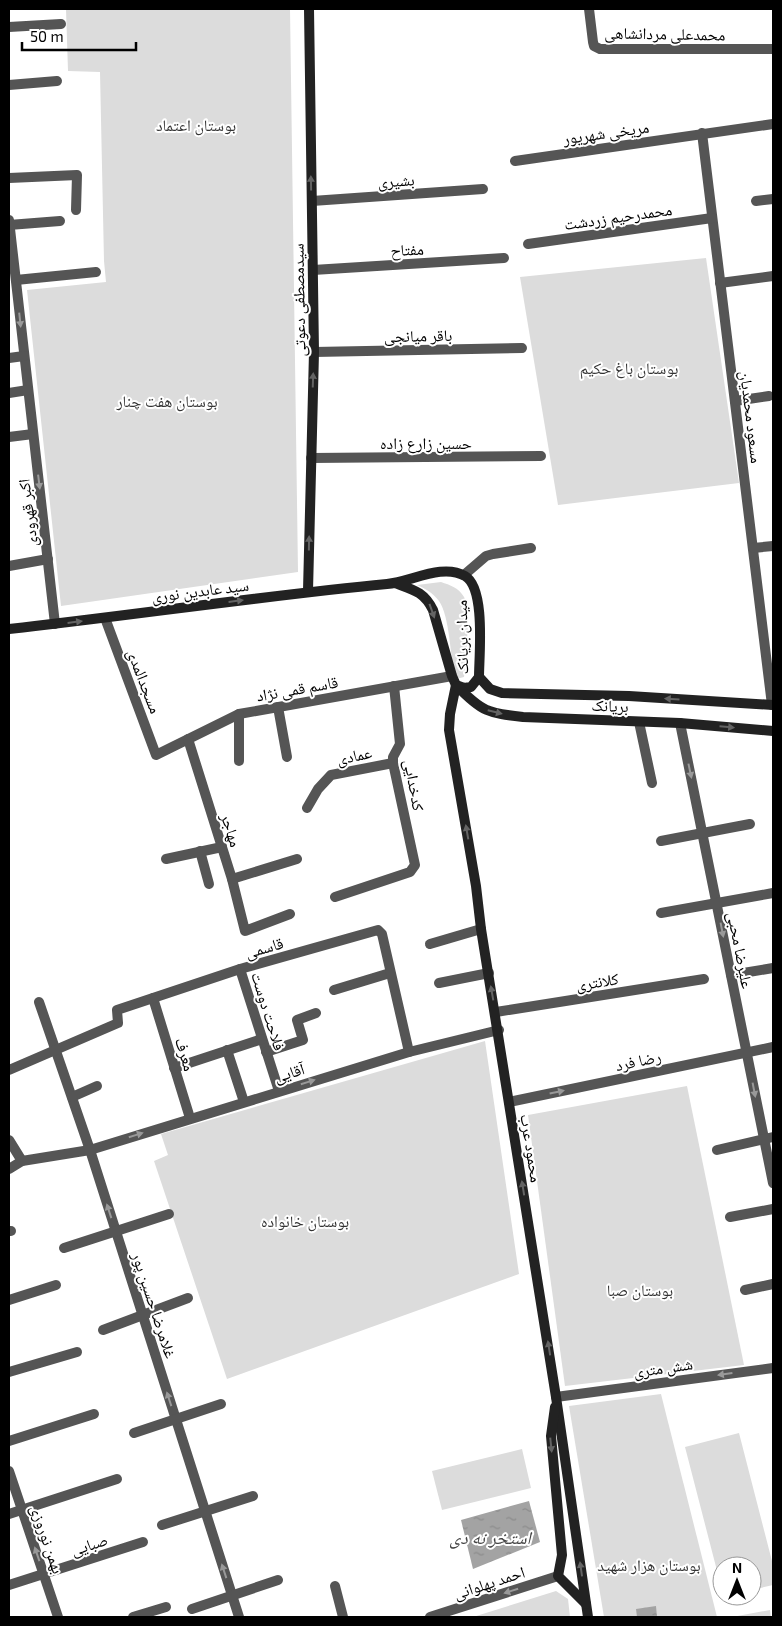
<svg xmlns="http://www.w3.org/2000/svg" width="782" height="1626" font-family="'Exo 2','Noto Naskh Arabic',sans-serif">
<defs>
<pattern id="water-ripples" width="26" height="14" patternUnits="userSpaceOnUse" patternTransform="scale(1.25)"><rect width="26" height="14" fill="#a3a3a3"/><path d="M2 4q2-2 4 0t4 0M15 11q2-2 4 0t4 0" fill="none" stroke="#8b8b8b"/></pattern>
</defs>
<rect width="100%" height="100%" fill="#fff"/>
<g fill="#dcdcdc">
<path d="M66 9H290L298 572 61 606 27 290 106 282 104 261 100 72 68 71Z"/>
<path d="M706 258 739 483 558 505 520 277Z"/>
<path d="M441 582C450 585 459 588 464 597 471 609 466 653 465 668L464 677 460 678 455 677C450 657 450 617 439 601 433 593 426 589 417 585Z"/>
<path d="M485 1041 519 1274 227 1379 154 1161 168 1155 161 1134Z"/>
<path d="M687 1086 744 1365 565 1386 528 1115Z"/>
<path d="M661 1394 717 1617H604L569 1406Z"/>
<path d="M739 1433 773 1565V1585L752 1590V1566H722V1590L685 1447Z"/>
<path d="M522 1449 531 1488 442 1510 432 1471Z"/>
<path d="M556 1591 568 1599 570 1617H473Z"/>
<path d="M770 1610 771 1617H732Z"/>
</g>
<g fill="url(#water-ripples)">
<path d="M529 1501 540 1542 473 1569 461 1520Z"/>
<path d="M656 1606 657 1617H637L636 1609Z"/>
</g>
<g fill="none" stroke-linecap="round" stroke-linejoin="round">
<g stroke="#555" stroke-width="10">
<path d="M589 9 593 42 594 46 600 49H773"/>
<path d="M9 27 61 24"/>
<path d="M9 85 57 81"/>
<path d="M702 133 772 705"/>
<path d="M515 161 773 124"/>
<path d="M9 178 77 175 76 210"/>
<path d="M312 201 483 189"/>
<path d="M756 201 773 199"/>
<path d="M9 220 55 624"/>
<path d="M9 225 60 221"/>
<path d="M528 244 712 218"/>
<path d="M313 270 504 258"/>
<path d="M16 280 96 272"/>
<path d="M720 283 773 276"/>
<path d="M314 352 522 348"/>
<path d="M9 358 24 356"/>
<path d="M9 393 28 390"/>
<path d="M735 401 769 396"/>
<path d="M9 437 33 434"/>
<path d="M311 458 541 456"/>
<path d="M753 548 773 546"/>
<path d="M9 566 48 559"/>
<path d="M464 575 486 556 493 554 531 548"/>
<path d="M105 618 156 755 239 714 452 676"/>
<path d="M278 707 287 757"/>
<path d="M239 714V761"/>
<path d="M639 722 652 783"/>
<path d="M680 723 773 1183"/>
<path d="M188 739 232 879 245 931 290 914"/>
<path d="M307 808 318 789 331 775 393 763"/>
<path d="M661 841 750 824"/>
<path d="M200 851 209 884"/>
<path d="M166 859 222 847"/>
<path d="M232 879 297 859"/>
<path d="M335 897 410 872 415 865 393 763V757L400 744 394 686"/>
<path d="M661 913 773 893"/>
<path d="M430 944 481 929"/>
<path d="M240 969 279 1091"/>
<path d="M731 975 773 968"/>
<path d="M439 983 489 973"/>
<path d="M334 990 390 973"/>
<path d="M153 998 190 1118"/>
<path d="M39 1002 90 1150 239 1617"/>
<path d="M496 1012 704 979"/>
<path d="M227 1050 244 1102"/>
<path d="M266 1052 303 1040 297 1020 316 1013"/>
<path d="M174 1068 262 1039"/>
<path d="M9 1070 118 1023 117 1010 240 969 378 930 382 934 409 1052"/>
<path d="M72 1097 97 1086"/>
<path d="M509 1102 773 1047"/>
<path d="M9 1140 22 1161"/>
<path d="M717 1150 773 1137"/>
<path d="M9 1169 22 1161 90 1150 409 1052 499 1030"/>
<path d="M730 1217 773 1209"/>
<path d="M9 1231H11"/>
<path d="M64 1248 169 1214"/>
<path d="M745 1290 773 1284"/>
<path d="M9 1300 56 1285"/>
<path d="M103 1330 188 1298"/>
<path d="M9 1372 77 1352"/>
<path d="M556 1397 773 1368"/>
<path d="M134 1433 221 1404"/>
<path d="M9 1441 94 1414"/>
<path d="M9 1471 58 1617"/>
<path d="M9 1514 117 1479"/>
<path d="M162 1525 253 1496"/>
<path d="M9 1585 143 1542"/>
<path d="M335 1586 343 1617"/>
<path d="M192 1609 278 1580"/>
<path d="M133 1617 166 1607"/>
</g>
<path stroke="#555" stroke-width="10" d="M430 1617 558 1576"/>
<g stroke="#222" stroke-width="10">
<path d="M308 591 314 352 309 9"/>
<path d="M9 629C135 615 261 596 387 584 411 582 442 563 465 576 486 588 479 656 479 677L471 687 464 688 456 685 452 676 433 610C424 592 414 590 395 583"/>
<path d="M479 677 490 689 502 693 629 696 773 705"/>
<path d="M456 685 450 714 449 730 476 886 481 929 556 1397 588 1617"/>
<path d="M457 686C482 712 488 713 523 717L680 723 773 731"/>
<path d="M555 1407 551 1436 562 1555 558 1576 586 1604"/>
</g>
</g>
<defs><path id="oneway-solid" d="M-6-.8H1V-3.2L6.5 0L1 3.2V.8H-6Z" transform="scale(1.25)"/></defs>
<g fill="#646464">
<use href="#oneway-solid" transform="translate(311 183) rotate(-91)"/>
<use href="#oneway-solid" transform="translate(313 380) rotate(-88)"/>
<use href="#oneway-solid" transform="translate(309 543) rotate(-89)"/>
<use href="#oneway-solid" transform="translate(236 601) rotate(-7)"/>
<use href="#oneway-solid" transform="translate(432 611) rotate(70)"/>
<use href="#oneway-solid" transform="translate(75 622) rotate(-7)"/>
<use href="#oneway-solid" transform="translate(672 699) rotate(-177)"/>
<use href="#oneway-solid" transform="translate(495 712) rotate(14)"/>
<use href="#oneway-solid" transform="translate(727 727) rotate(5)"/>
<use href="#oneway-solid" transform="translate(467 832) rotate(-100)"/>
<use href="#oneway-solid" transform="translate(492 993) rotate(-100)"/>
<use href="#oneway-solid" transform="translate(523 1188) rotate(-99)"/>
<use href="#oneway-solid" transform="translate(549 1348) rotate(-99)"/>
<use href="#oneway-solid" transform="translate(551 1445) rotate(84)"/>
<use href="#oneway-solid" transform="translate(581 1569) rotate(-98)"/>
</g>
<g fill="#999">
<use href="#oneway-solid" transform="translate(20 320) rotate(84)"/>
<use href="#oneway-solid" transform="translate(39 482) rotate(83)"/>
<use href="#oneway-solid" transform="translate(690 771) rotate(78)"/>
<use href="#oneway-solid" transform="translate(722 930) rotate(79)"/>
<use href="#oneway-solid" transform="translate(308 1082) rotate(-17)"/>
<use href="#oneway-solid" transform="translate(754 1090) rotate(79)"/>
<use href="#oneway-solid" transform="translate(557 1092) rotate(-12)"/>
<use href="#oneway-solid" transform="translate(136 1135) rotate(-17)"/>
<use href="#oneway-solid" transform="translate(109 1211) rotate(-108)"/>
<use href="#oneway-solid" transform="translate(725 1374) rotate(172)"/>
<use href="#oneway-solid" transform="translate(169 1399) rotate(-108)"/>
<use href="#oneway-solid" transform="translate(37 1554) rotate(-109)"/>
<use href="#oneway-solid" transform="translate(224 1571) rotate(-108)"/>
<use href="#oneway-solid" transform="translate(511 1591) rotate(162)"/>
</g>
<g text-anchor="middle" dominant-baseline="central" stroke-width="4" stroke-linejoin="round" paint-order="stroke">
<g font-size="16" fill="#000" stroke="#fff">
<text transform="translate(665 33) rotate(1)">محمدعلی مردانشاهی</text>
<text transform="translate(606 132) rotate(-8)">مریخی شهریور</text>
<text transform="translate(396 180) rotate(-4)">بشیری</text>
<text transform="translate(618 216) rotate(-8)">محمدرحیم زردشت</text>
<text transform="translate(407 249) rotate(-3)">مفتاح</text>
<text transform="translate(298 300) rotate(-91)">سیدمصطفی دعوتی</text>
<text transform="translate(418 335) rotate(-1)">باقر میانجی</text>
<text transform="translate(752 417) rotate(83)">مسعود محمدیان</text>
<text x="426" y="442">حسین زارع زاده</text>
<text transform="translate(27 513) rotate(-97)">اکبر قهرودی</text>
<text transform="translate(200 590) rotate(-7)">سید عابدین نوری</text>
<text transform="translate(461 637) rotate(-91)">میدان بریانک</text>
<text transform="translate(145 681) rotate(69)">مسجدالمدی</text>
<text transform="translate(297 688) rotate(-10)">قاسم قمی نژاد</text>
<text transform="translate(610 705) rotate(2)">بریانک</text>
<text transform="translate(354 755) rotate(-12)">عمادی</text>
<text transform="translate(415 785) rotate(80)">کدخدایی</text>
<text transform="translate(232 830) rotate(73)">مهاجر</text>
<text transform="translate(264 947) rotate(-16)">قاسمی</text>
<text transform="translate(741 950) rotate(79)">علیرضا محبی</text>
<text transform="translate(597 981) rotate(-9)">کلانتری</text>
<text transform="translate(269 1011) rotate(73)">فلاحت دوست</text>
<text transform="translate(186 1054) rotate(73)">معرف</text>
<text transform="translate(638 1060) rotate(-12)">رضا فرد</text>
<text transform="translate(289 1072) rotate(-17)">آقایی</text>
<text transform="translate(532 1148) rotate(81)">محمود عرب</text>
<text transform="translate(155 1305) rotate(72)">غلامرضا حسین پور</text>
<text transform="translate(663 1367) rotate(-8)">شش متری</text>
<text transform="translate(48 1539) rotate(71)">بهمن نوروزی</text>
<text transform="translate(89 1544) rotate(-18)">صبایی</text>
<text transform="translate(489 1582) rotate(-18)">احمد پهلوانی</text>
</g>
<g font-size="16" fill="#333" stroke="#fff">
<text x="196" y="124">بوستان اعتماد</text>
<text x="629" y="367">بوستان باغ حکیم</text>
<text x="167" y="400">بوستان هفت چنار</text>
<text x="305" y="1220">بوستان خانواده</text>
<text x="640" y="1289">بوستان صبا</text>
<text x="649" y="1564">بوستان هزار شهید</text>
</g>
<g font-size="18" font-style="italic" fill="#444" stroke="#fff">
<text x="490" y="1537">استخر نه دی</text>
</g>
</g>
<rect width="782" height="1626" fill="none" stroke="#000000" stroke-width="20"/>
<g transform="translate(737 1581)"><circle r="24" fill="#ffffff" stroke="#999999"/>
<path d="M0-4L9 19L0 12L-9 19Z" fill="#000000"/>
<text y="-8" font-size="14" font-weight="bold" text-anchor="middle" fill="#000000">N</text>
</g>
<path d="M22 42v8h114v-8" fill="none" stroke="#000000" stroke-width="2.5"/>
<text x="30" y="42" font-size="15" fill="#000000" stroke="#ffffff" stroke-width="4" paint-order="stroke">50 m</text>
</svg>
